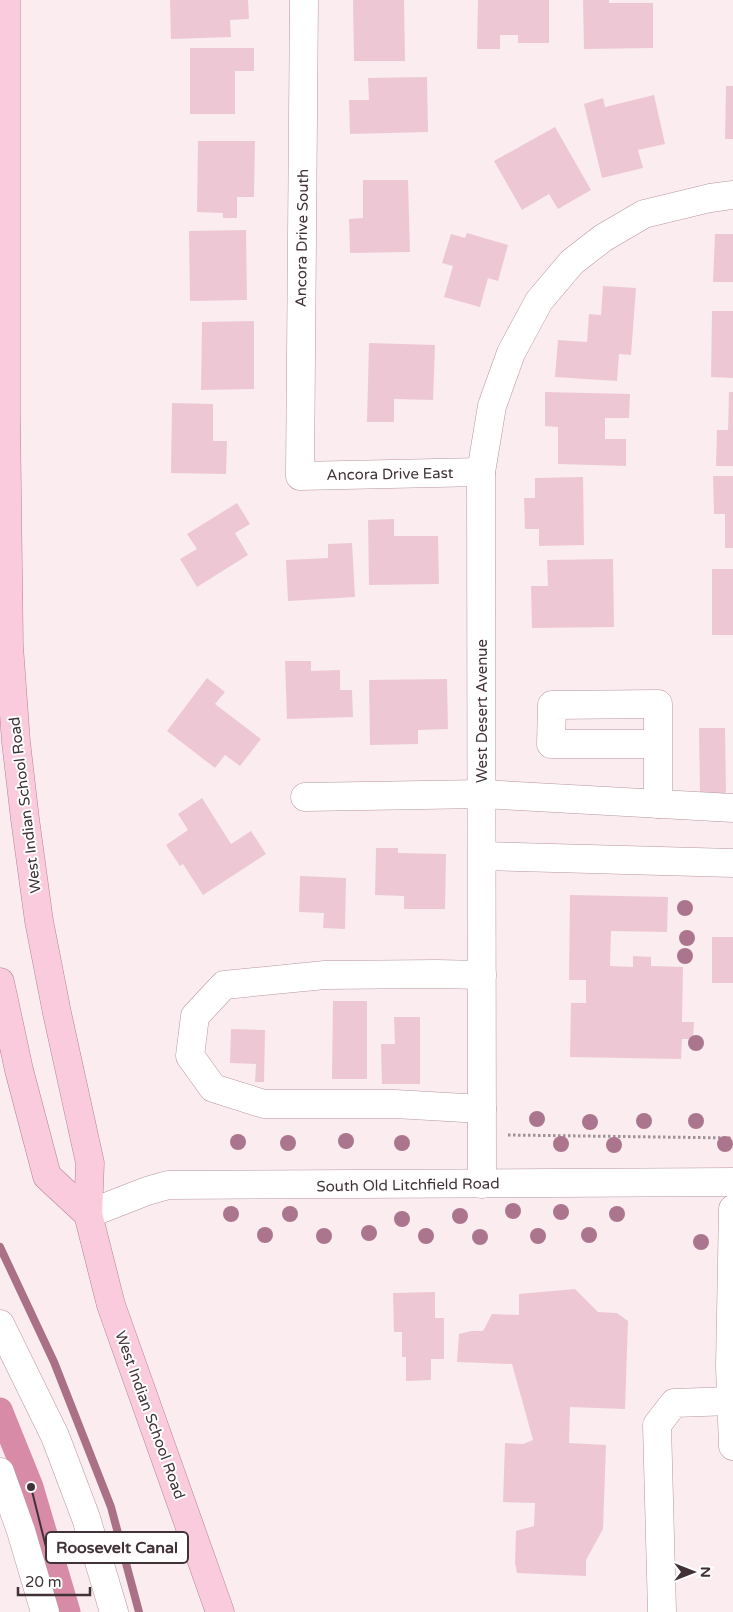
<svg xmlns="http://www.w3.org/2000/svg" width="733" height="1612" font-family="'Varela Round',sans-serif">
<rect width="100%" height="100%" fill="#fbecf0"/>
<g fill="none" stroke-linecap="round" stroke-linejoin="round">
<path stroke="#aa7085" stroke-width="8" d="M0 1247 54 1362 111 1507 139 1612"/>
<path stroke="#d78ba7" stroke-width="25" d="M0 1410 31 1487 68 1612"/>
</g>
<g fill="#edc8d4">
<path d="M170 0H248L249 19 230 20 231 37 171 39Z"/>
<path d="M353 0H404L405 61H354Z"/>
<path d="M478 0H549V43H518V35H500V49H477Z"/>
<path d="M583 0H609V3H653V48L584 49Z"/>
<path d="M190 48H254V71H235V114H190Z"/>
<path d="M427 77 428 132 350 134 349 100H369L368 78Z"/>
<path d="M726 86H733V139H725Z"/>
<path d="M654 95 665 144 638 150 643 168 602 178 584 104 603 98 605 107Z"/>
<path d="M555 127 591 190 558 209 549 194 522 210 494 161Z"/>
<path d="M198 141H255L254 197H237V218H223V213L197 212Z"/>
<path d="M363 180H408L410 252 350 253 349 219 363 218Z"/>
<path d="M246 230 247 300 190 301 189 231Z"/>
<path d="M467 233 508 245 498 281 488 278 480 307 444 297 453 266 442 263 451 234 465 238Z"/>
<path d="M715 234H733V282H713Z"/>
<path d="M603 286 636 288 631 355 619 354 617 381 555 377 558 340 587 342 589 314 601 315Z"/>
<path d="M712 311H733V378L711 377Z"/>
<path d="M254 321V389L201 390 202 322Z"/>
<path d="M369 343 435 345 433 400 394 399V422H367Z"/>
<path d="M545 392 630 394 629 418H605V439H626V466L558 464V427L545 426Z"/>
<path d="M729 392H733V466H716L717 430H728Z"/>
<path d="M172 403 213 404V441H227L226 474 171 473Z"/>
<path d="M713 476H733V548H725V514H714Z"/>
<path d="M583 477 584 545 539 546V529H525L524 498H535V478Z"/>
<path d="M237 503 250 524 235 533 248 555 197 587 180 559 197 549 187 534Z"/>
<path d="M394 519V536H438L439 584 369 585 368 520Z"/>
<path d="M352 543 355 597 288 601 286 560 328 558V544Z"/>
<path d="M613 559 614 627 532 628 531 586H548L547 560Z"/>
<rect x="712" y="569" width="21" height="66"/>
<path d="M285 661H311V671L340 670V690H352L353 717 287 719Z"/>
<path d="M207 678 225 692 215 704 261 739 240 766 225 755 215 768 167 731Z"/>
<path d="M447 679 448 729 418 730V744L370 745 369 680Z"/>
<path d="M699 728H725L726 795H700Z"/>
<path d="M202 798 231 844 251 831 266 854 203 895 183 864 180 866 166 845 188 830 178 814Z"/>
<path d="M376 848H398V853L446 854 445 909H404V896L375 895Z"/>
<path d="M300 876 346 878 345 929 323 928 324 913 299 912Z"/>
<path d="M570 895 668 897 667 932 611 931 610 966 633 967V956L651 957V966L683 967 682 1022H694L693 1039H682L681 1059 570 1057 571 1003H586V980H569Z"/>
<rect x="712" y="937" width="21" height="46"/>
<path d="M333 1001H367V1079H332Z"/>
<path d="M394 1017H420V1084H382L381 1044H395Z"/>
<path d="M231 1029 265 1030 264 1082H255L256 1064 230 1063Z"/>
<path d="M575 1289 598 1312 617 1313 628 1321 625 1409 570 1407 569 1443 606 1445 603 1529 586 1560V1576L517 1573 515 1563 516 1531 534 1526 535 1503 503 1502 505 1443 523 1444 533 1440 512 1364 457 1362 459 1334 471 1331H483L492 1314 519 1315V1294Z"/>
<path d="M435 1292V1318H444V1359H431V1380L406 1381V1357H402V1332H394L393 1293Z"/>
</g>
<g fill="none" stroke-linecap="round" stroke-linejoin="round">
<g stroke="#b896a1" stroke-width="29">
<g id="minor">
<path d="M304 0 300 476 481 472"/>
<path d="M305 797 482 794 733 808"/>
<path d="M658 804V704L552 705 551 744H658"/>
<path d="M482 856 733 863"/>
<path d="M482 975 436 974 325 975 224 985 195 1016 190 1056 213 1088 264 1104H395L482 1109"/>
<path d="M482 1184 481 472 492 406 511 353 539 301 572 262 603 238 644 214 710 198 733 195"/>
<path d="M733 1209 730 1366 733 1446"/>
<path d="M88 1214 147 1191 168 1185 733 1182"/>
<path d="M0 1324 55 1436 86 1518 114 1612"/>
<path d="M0 1472 21 1531 45 1612"/>
<path d="M662 1612 657 1425 674 1403 731 1401"/>
</g>
</g>
<g stroke="#b77f92" stroke-width="29">
<g id="major">
<path d="M6 0V413L9 646 16 742 25 819 39 921 57 1013 90 1163 88 1214 111 1305 220 1612"/>
<path d="M0 982 19 1070 47 1176 88 1214"/>
</g>
</g>
<path stroke="#9f9195" stroke-width="3" stroke-dasharray="2.5 2.5" stroke-linecap="butt" d="M508 1135 733 1138"/>
<use href="#minor" stroke="#fff" stroke-width="28"/>
<use href="#major" stroke="#facbdc" stroke-width="28"/>
</g>
<g fill="#ac758e">
<circle cx="685" cy="908" r="8"/>
<circle cx="687" cy="938" r="8"/>
<circle cx="685" cy="956" r="8"/>
<circle cx="696" cy="1043" r="8"/>
<circle cx="537" cy="1119" r="8"/>
<circle cx="644" cy="1121" r="8"/>
<circle cx="696" cy="1121" r="8"/>
<circle cx="590" cy="1122" r="8"/>
<circle cx="346" cy="1141" r="8"/>
<circle cx="238" cy="1142" r="8"/>
<circle cx="288" cy="1143" r="8"/>
<circle cx="402" cy="1143" r="8"/>
<circle cx="561" cy="1144" r="8"/>
<circle cx="725" cy="1144" r="8"/>
<circle cx="614" cy="1145" r="8"/>
<circle cx="513" cy="1211" r="8"/>
<circle cx="561" cy="1212" r="8"/>
<circle cx="231" cy="1214" r="8"/>
<circle cx="290" cy="1214" r="8"/>
<circle cx="617" cy="1214" r="8"/>
<circle cx="460" cy="1216" r="8"/>
<circle cx="402" cy="1219" r="8"/>
<circle cx="369" cy="1233" r="8"/>
<circle cx="265" cy="1235" r="8"/>
<circle cx="589" cy="1235" r="8"/>
<circle cx="324" cy="1236" r="8"/>
<circle cx="426" cy="1236" r="8"/>
<circle cx="538" cy="1236" r="8"/>
<circle cx="480" cy="1237" r="8"/>
<circle cx="701" cy="1242" r="8"/>
</g>
<g text-anchor="middle" dominant-baseline="central" stroke-width="4" stroke-linejoin="round" paint-order="stroke">
<g font-size="15" fill="#403236" stroke="#fff">
<text transform="translate(302 238) rotate(-89)">Ancora Drive South</text>
<text transform="translate(390 474) rotate(-1)">Ancora Drive East</text>
<text transform="translate(482 711) rotate(-90)">West Desert Avenue</text>
<text transform="translate(25 805) rotate(-97)">West Indian School Road</text>
<text transform="translate(408 1185) rotate(-1)">South Old Litchfield Road</text>
<text transform="translate(150 1415) rotate(70)">West Indian School Road</text>
</g>
</g>
<path fill="none" stroke="#403236" stroke-width="2" d="M31 1487L46 1547"/>
<circle fill="#403236" stroke="#fff" stroke-width="2" cx="31" cy="1487" r="5"/>
<rect fill="#fff" stroke="#403236" stroke-width="2" x="46" y="1532" width="142" height="31" rx="5"/>
<g font-size="16" text-anchor="middle" font-weight="bold" fill="#403236">
<text x="117" y="1553">Roosevelt Canal</text>
</g>
<g transform="translate(693 1572) rotate(90)" stroke="#ffffff" stroke-width="4" paint-order="stroke">
<path d="M0-4L9 19L0 12L-9 19Z" fill="#403236"/>
<text y="-8" font-size="14" font-weight="bold" text-anchor="middle" fill="#403236">N</text>
</g>
<path d="M18 1587v8h72v-8" fill="none" stroke="#403236" stroke-width="2.5"/>
<text x="25" y="1587" font-size="15" fill="#403236" stroke="#ffffff" stroke-width="4" paint-order="stroke">20 m</text>
</svg>
